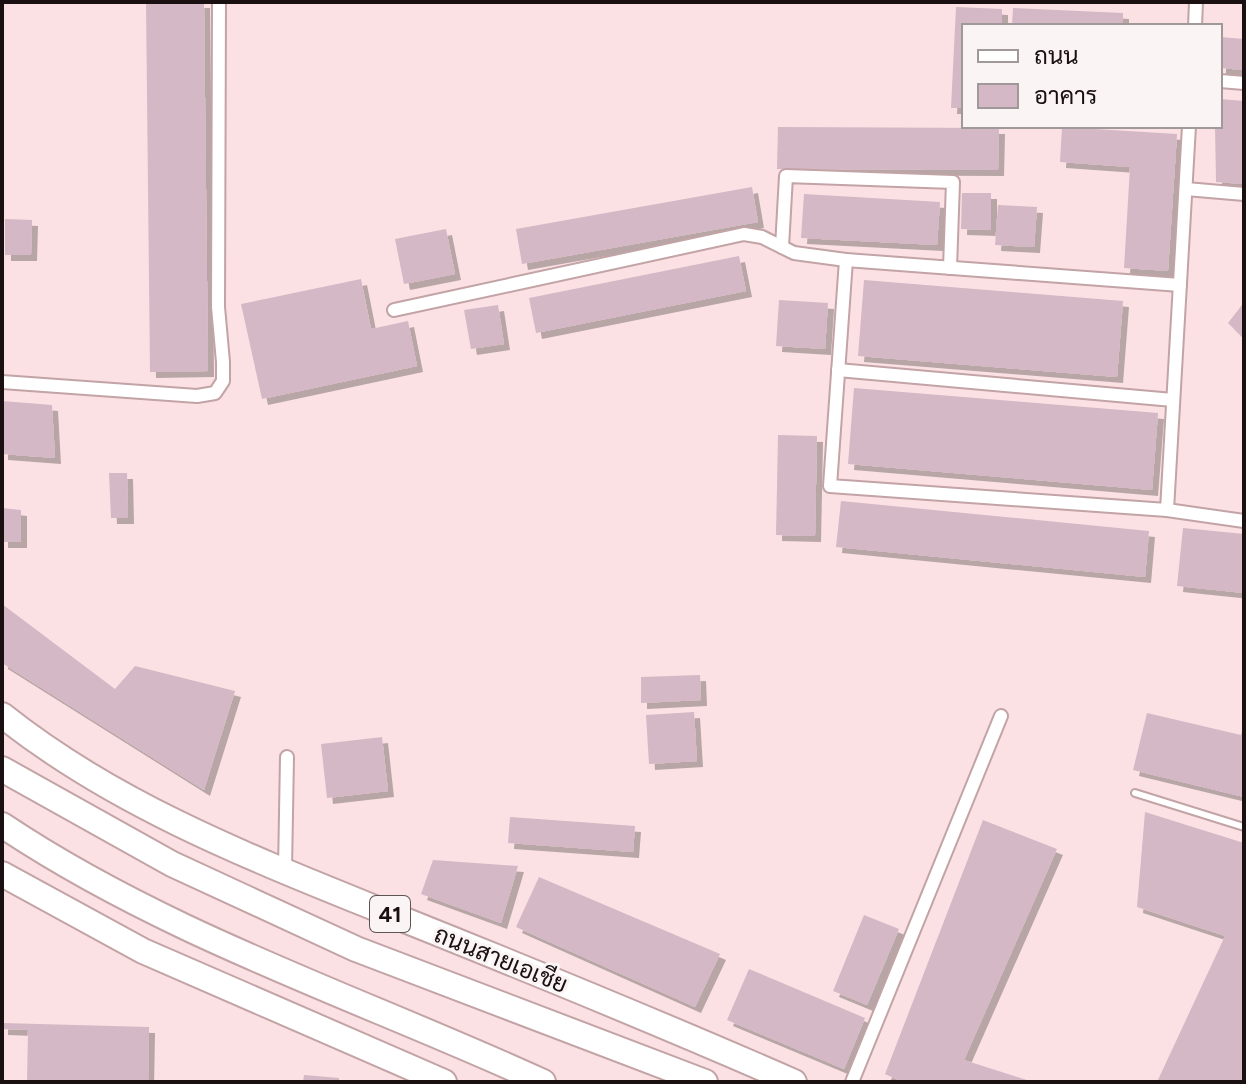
<svg xmlns="http://www.w3.org/2000/svg" width="1246" height="1084" font-family="Figtree,Sarabun,sans-serif">
<defs>
<filter id="shadow"><feDropShadow dx="6" dy="6" stdDeviation="0" flood-color="#0004"/></filter>
</defs>
<rect width="100%" height="100%" fill="#fbe1e3"/>
<g fill="#d4b8c6" filter="url(#shadow)">
<path d="M146 2H204L208 371 150 372Z"/>
<path d="M956 7 1002 9V26H964V108H951Z"/>
<path d="M1013 8 1123 13V26H1012Z"/>
<path d="M1220 37 1244 39V70L1220 68Z"/>
<path d="M1220 99 1244 101V184L1216 182 1215 126H1220Z"/>
<path d="M778 127 999 128 998 170 777 169Z"/>
<path d="M1062 127 1177 134 1168 271 1124 268 1130 167 1060 162Z"/>
<path d="M752 187 758 222 522 264 516 229Z"/>
<path d="M962 193H991V230L961 229Z"/>
<path d="M804 194 940 202 937 245 801 238Z"/>
<path d="M998 205 1037 207 1034 247 995 245Z"/>
<path d="M5 219 32 220 31 255H5Z"/>
<path d="M446 229 455 274 404 284 395 239Z"/>
<path d="M739 256 746 291 536 333 529 298Z"/>
<path d="M361 279 371 329 408 321 417 366 262 399 241 304Z"/>
<path d="M864 280 1123 301 1117 377 858 356Z"/>
<path d="M779 300 828 303 825 349 776 346Z"/>
<path d="M498 305 504 344 471 349 464 310Z"/>
<path d="M1242 305H1244V339L1228 323Z"/>
<path d="M854 388 1158 413 1152 490 848 464Z"/>
<path d="M2 401 52 405 55 458 2 454Z"/>
<path d="M778 435 817 436 815 536 776 535Z"/>
<path d="M109 473H127L128 518H111Z"/>
<path d="M841 501 1149 531 1145 577 836 547Z"/>
<path d="M2 508 21 510V542H2Z"/>
<path d="M1183 528 1244 534V593L1177 586Z"/>
<path d="M2 604 115 689 135 666 235 691 204 790 2 663Z"/>
<path d="M700 675 701 700 641 703V677Z"/>
<path d="M694 712 697 761 649 764 646 715Z"/>
<path d="M1147 713 1241 735 1244 726V797L1133 770Z"/>
<path d="M382 737 388 791 327 798 321 744Z"/>
<path d="M1145 812 1244 843V1082H1157L1225 936 1137 907Z"/>
<path d="M510 817 635 826 633 852 508 843Z"/>
<path d="M983 820 1057 849 964 1060 1033 1082H903L885 1074Z"/>
<path d="M433 860 518 866 501 923 421 894Z"/>
<path d="M539 877 720 954 695 1007 516 927Z"/>
<path d="M864 915 899 929 867 1005 833 991Z"/>
<path d="M749 969 865 1018 844 1069 727 1020Z"/>
<path d="M2 1023 149 1027 148 1082H27L28 1030 2 1029Z"/>
<path d="M304 1075 339 1078V1082H303Z"/>
</g>
<g fill="none" stroke-linecap="round" stroke-linejoin="round">
<g stroke="#c2a3a6" stroke-width="10">
<path id="lane" d="M1135 793 1244 827"/>
</g>
<g stroke="#c2a3a6" stroke-width="16">
<g id="street">
<path d="M1195 26 1196 2"/>
<path d="M1220 81 1244 83"/>
<path d="M1186 189 1244 194"/>
<path d="M782 247 786 176 953 182 950 268"/>
<path d="M846 260 830 486 1167 510 1244 521"/>
<path d="M394 310 744 234 762 237 794 253 846 260 1180 285"/>
<path d="M838 370 1173 400"/>
<path d="M2 382 197 396 215 393 223 381V362L218 307 219 2"/>
<path d="M1167 510 1189 126"/>
<path d="M285 870 287 757"/>
<path d="M852 1082 1001 716"/>
</g>
</g>
<g stroke="#c2a3a6" stroke-width="28">
<g id="highway">
<path d="M2 715C121 810 267 864 407 921 537 973 666 1026 794 1082"/>
<path d="M2 769 172 864 356 949 705 1082"/>
<path d="M2 825C168 936 362 999 543 1082"/>
<path d="M2 874 143 951 444 1082"/>
</g>
</g>
<use href="#lane" stroke="#fff" stroke-width="6"/>
<use href="#street" stroke="#fff" stroke-width="12"/>
<use href="#highway" stroke="#fff" stroke-width="24"/>
</g>
<g text-anchor="middle" dominant-baseline="central" stroke-width="6" stroke-linejoin="round" paint-order="stroke">
<rect fill="#faf4f4" stroke="#5e5455" stroke-width="2" x="370" y="896" width="40" height="36" rx="6"/>
<g font-size="22" font-weight="bold" fill="#1b1011">
<text x="390" y="914">41</text>
</g>
<g font-size="24" fill="#1b1011" stroke="#faf4f4">
<text transform="translate(501 959) rotate(22)">ถนนสายเอเชีย</text>
</g>
</g>
<rect width="1246" height="1084" fill="none" stroke="#1b1011" stroke-width="8"/>
<rect x="962" y="24" width="260" height="104" fill="#faf4f4" stroke="#a19999" stroke-width="2"/>
<rect x="978" y="50" width="40" height="12" fill="#ffffff" stroke="#a19999" stroke-width="2"/>
<text x="1034" y="64" font-size="24" fill="#1b1011">ถนน</text>
<rect x="978" y="84" width="40" height="24" fill="#d4b8c6" stroke="#a19999" stroke-width="2"/>
<text x="1034" y="104" font-size="24" fill="#1b1011">อาคาร</text>
</svg>
